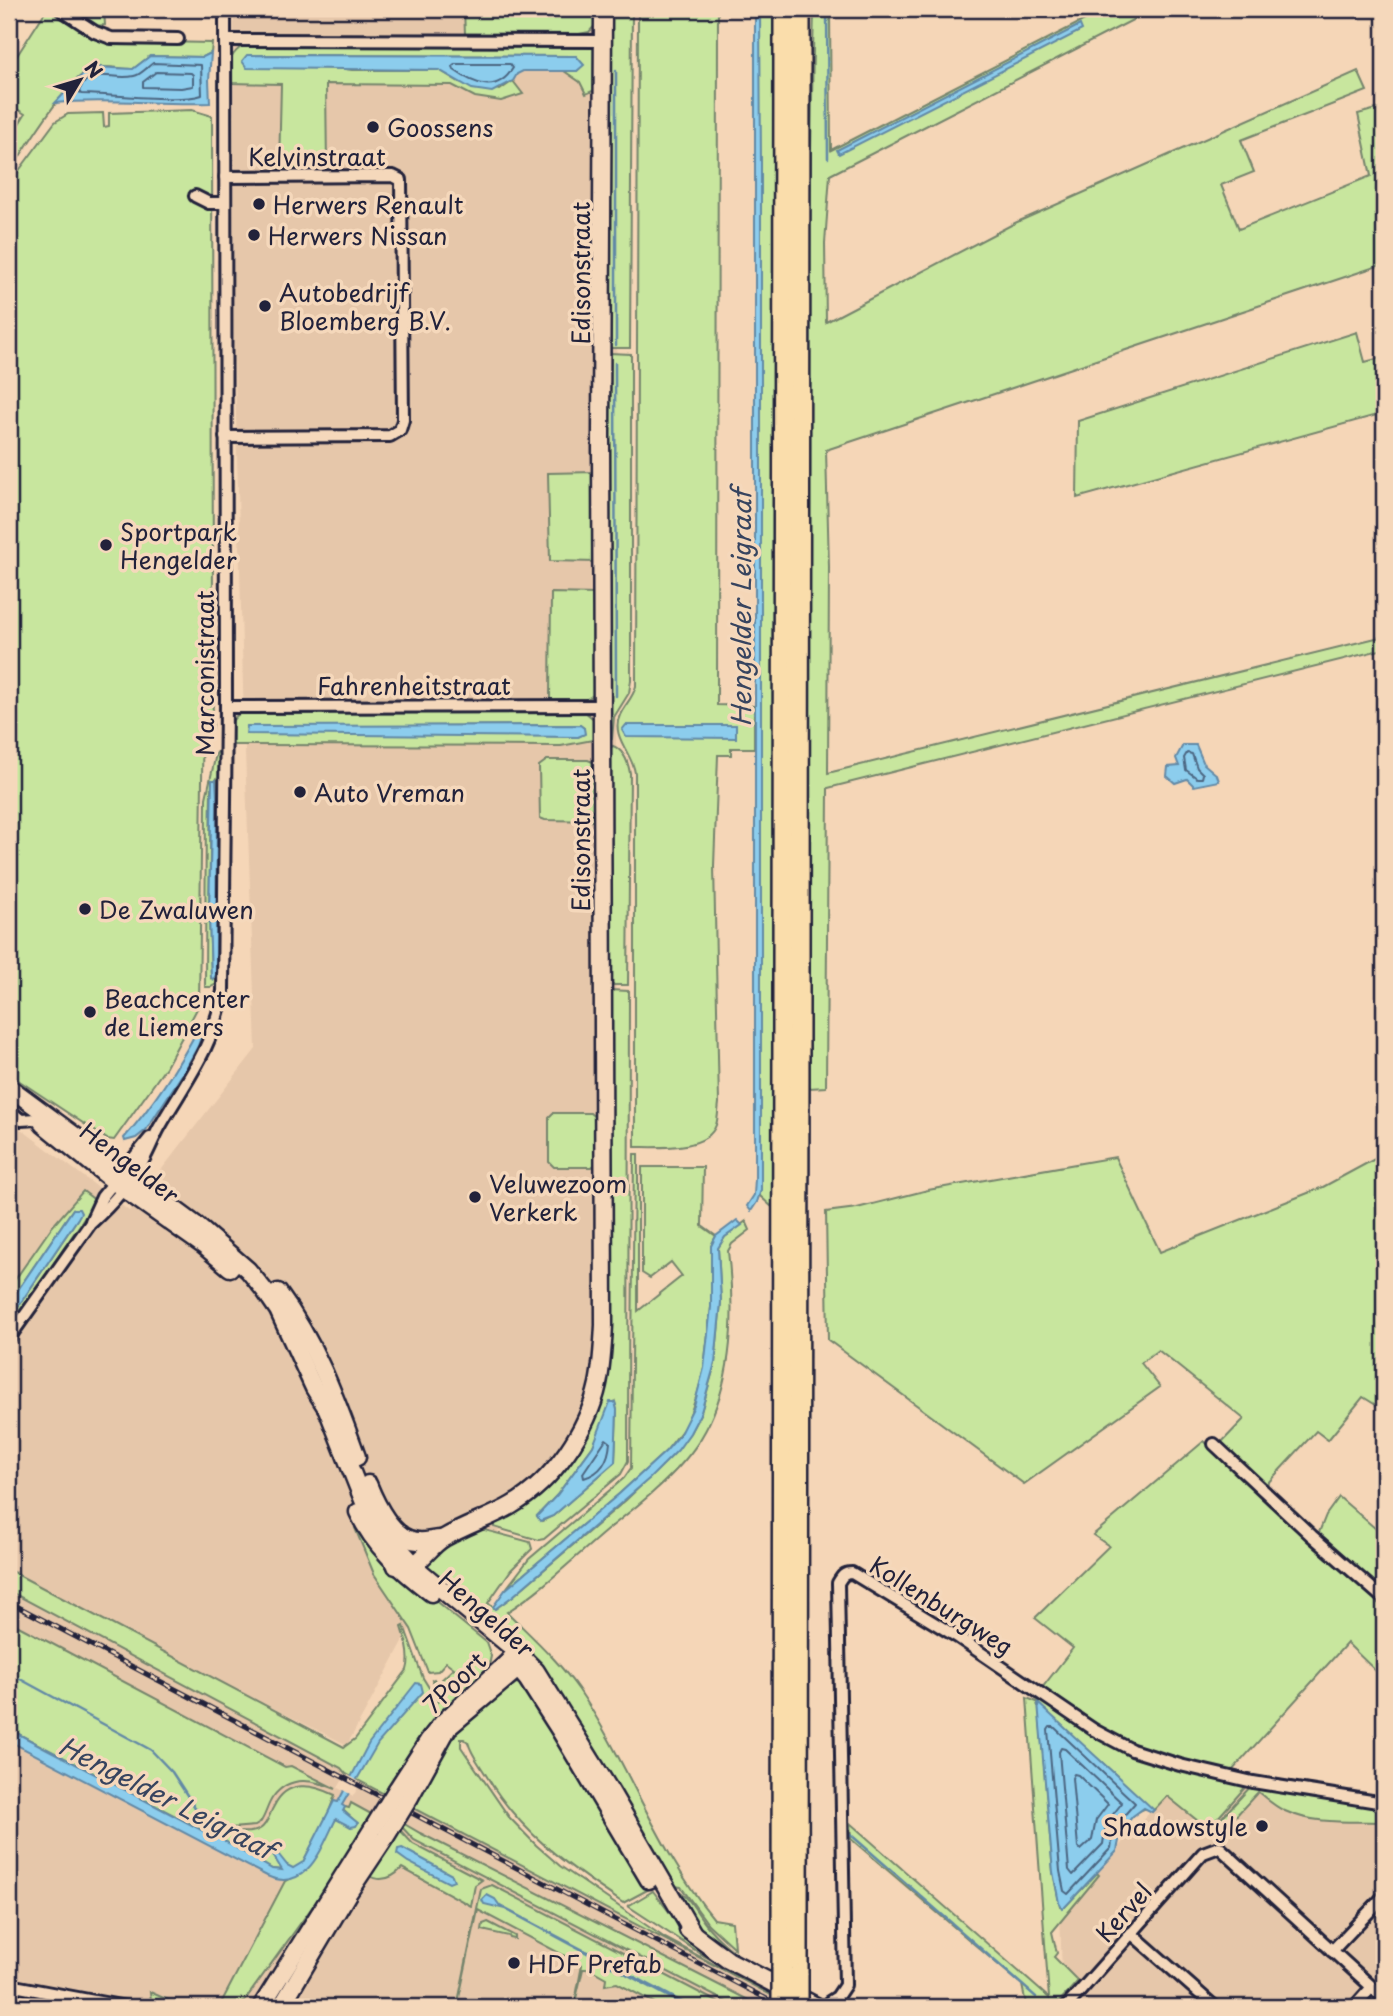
<svg xmlns="http://www.w3.org/2000/svg" width="1393" height="2016" font-family="'Playpen Sans',sans-serif">
<rect width="100%" height="100%" fill="#f5d6b7"/>
<filter id="ink" filterUnits="userSpaceOnUse"><feTurbulence type="fractalNoise" baseFrequency=".0143" numOctaves="2"/><feDisplacementMap in="SourceGraphic" scale="14" xChannelSelector="R" yChannelSelector="G"/><feConvolveMatrix kernelMatrix="1 2 1 2 8 2 1 2 1" color-interpolation-filters="sRGB"/></filter>
<g filter="url(#ink)">
<g fill="#e6c7aa">
<path d="M234 9H617L615 1305 612 1409 535 1508 458 1557 425 1601 347 1745 9 1576V1120L129 1211 256 1049 244 724 234 337Z"/>
<path d="M9 1591 341 1768 346 1774 338 1788 353 1796 362 1782 386 1795 775 1997V2007H757L715 1994 716 2007H9Z"/>
<path d="M1182 1775 1384 1799V2007H1063L1060 1913Z"/>
</g>
<g fill="#c8e69e" stroke="#75846c" stroke-width="2" fill-rule="evenodd">
<path d="M47 9H54L109 41 212 43 211 53 203 57 150 56 133 69C121 69 106 65 95 68 70 72 24 151 9 173V140L25 114 9 104V68Z"/>
<path d="M71 9H104L105 25 95 26 72 12Z"/>
<path d="M464 9H599V21L589 32 579 34H465Z"/>
<path d="M608 9H632L630 348H609Z"/>
<path d="M638 9H718L717 705 754 706V748H731V755H718L714 866 719 1103C718 1110 718 1119 716 1125 707 1151 658 1147 635 1147V773C633 754 610 736 620 715 625 704 633 698 636 686Z"/>
<path d="M760 9H774L773 1208 760 1196Z"/>
<path d="M814 9H830L831 150 1106 9H1154L830 175 825 243 826 322 1015 223 1358 71 1367 91 1241 140 1254 172 1221 185 1239 229 1371 176 1358 114 1384 107V264L826 450 829 567 828 773 1384 636V649L828 788 826 1087 809 1088C808 729 805 368 814 9Z"/>
<path d="M244 45H586L594 48 596 53 597 89 586 94 580 82 564 71H577L583 65 576 56 247 55 352 70H439L459 82 500 90 513 81 523 94 501 101 475 97 452 85 326 84 327 168 279 169 281 84 231 83C231 63 226 57 244 45Z"/>
<path d="M192 110 212 116V119L213 624 203 641V648L212 638 213 728 203 705 199 1005 166 1067 114 1140 107 1139 9 1074V184L55 122 68 114 103 113 104 127 109 126V113Z"/>
<path d="M1357 332 1365 362 1384 357V413L1077 498 1078 421Z"/>
<path d="M609 353 631 354V680L629 693 614 717 612 739H610Z"/>
<path d="M596 472V562L550 561 548 473Z"/>
<path d="M551 593 597 594 595 694 585 700 550 699Z"/>
<path d="M243 712H585L596 721 598 739 561 746 234 745 229 742C230 728 229 718 243 712ZM580 725 584 728V734L578 737 246 727Z"/>
<path d="M613 746C624 750 628 762 630 773L628 985H609L607 751Z"/>
<path d="M220 749V959L218 983 211 987H205L206 798 216 754ZM216 780V975L211 978 209 914 211 789Z"/>
<path d="M547 760H588L595 763 597 821 545 820 540 818 539 766Z"/>
<path d="M609 990 629 991 628 1461 621 1474 544 1539 539 1540 494 1527 493 1522 516 1507 598 1398ZM615 1402 617 1410 615 1462 553 1516 542 1521 537 1516 557 1495 593 1446Z"/>
<path d="M553 1113H590L598 1120V1161L592 1167H554L549 1162V1117Z"/>
<path d="M634 1154H638V1311L682 1276 671 1262 650 1278 642 1273V1167H703L702 1226 716 1236 711 1246V1307L704 1368 698 1392 686 1425 666 1451 619 1494 505 1590 529 1559 624 1478 631 1468Z"/>
<path d="M1384 1154V1410L1363 1397 1328 1440 1316 1431 1265 1486 1219 1445 1244 1419 1158 1350 1141 1363 1160 1387 1024 1484 828 1340 826 1212 857 1208 928 1190 1115 1157 1160 1252 1323 1187Z"/>
<path d="M83 1191 96 1201 15 1320 9 1325V1320L78 1218 73 1209 9 1303V1289L12 1284 51 1228Z"/>
<path d="M746 1221 750 1230 732 1244 728 1251C736 1320 734 1404 685 1460 662 1487 633 1509 606 1531 573 1559 543 1589 507 1612 532 1637 559 1661 579 1690 629 1764 657 1850 714 1919L732 1922 734 1948 708 1924 681 1887 674 1886 554 1693 433 1580 427 1566 431 1553 477 1528 530 1542 532 1549 511 1570 488 1603 495 1609 513 1596 626 1500 672 1456 690 1433 701 1412 715 1364 721 1302 718 1248 725 1237Z"/>
<path d="M1204 1441 1384 1601V1679L1347 1643 1232 1771 1183 1760 1123 1740 1042 1688 1073 1648 1035 1618 1109 1546 1093 1535Z"/>
<path d="M1339 1497 1376 1529 1384 1521V1592L1318 1535 1326 1515Z"/>
<path d="M360 1526 395 1568 486 1642 491 1656 489 1666 424 1731 415 1743 413 1754 386 1795 346 1774 341 1768 9 1591V1570L344 1747 355 1739 407 1670C411 1658 406 1639 402 1627L404 1626 423 1678 438 1702 442 1699 432 1680 434 1679 437 1684 454 1668 446 1662 438 1671 428 1672 411 1629 374 1574 355 1528Z"/>
<path d="M9 1621 285 1767 291 1766 336 1789C314 1780 290 1774 273 1797 267 1805 266 1815 260 1823L255 1826 232 1828 233 1832C242 1832 252 1834 260 1829 268 1824 269 1814 274 1806 287 1779 313 1784 335 1795L327 1817 303 1862 297 1868H290L268 1848 282 1868V1870L272 1869 211 1833H208L9 1729Z"/>
<path d="M509 1682 521 1684 539 1705 651 1888 623 1903C569 1867 519 1832 486 1775 480 1765 471 1754 468 1742L464 1739H461V1747L509 1817 536 1845 560 1866 665 1938 775 1997 411 1807 457 1723Z"/>
<path d="M1038 1695 1093 1732 1249 1783 1208 1829 1167 1796 1152 1812 1147 1808C1135 1811 1122 1824 1120 1835L1117 1776 1037 1704 1039 1708 1053 1872 1060 1906 1065 1907 1097 1873 1099 1875 1052 1932 1057 1953 1054 1957 1078 1981 1057 2004 1060 2007H1030L1026 2004 1022 1985 851 1839 850 1823 1049 1998 1027 1698 1037 1702Z"/>
<path d="M1252 1785 1384 1808V1822C1352 1821 1315 1825 1285 1811 1275 1807 1267 1799 1258 1792L1221 1832 1214 1826Z"/>
<path d="M351 1803 373 1815 349 1856 240 2007H219L285 1881 293 1878 337 1818 351 1827 356 1822 343 1810 345 1807 349 1808Z"/>
<path d="M401 1822 420 1833 762 2007H736L414 1840 400 1825Z"/>
<path d="M398 1828 413 1844 482 1880 475 1885 471 1906 402 1868C392 1879 381 1883 367 1875Z"/>
<path d="M492 1885 727 2007H691L683 2003 681 2007H662L617 1983 605 1985 606 1978 590 1969H583L574 2007 582 1965 478 1910 457 2007 481 1889Z"/>
<path d="M675 1889C689 1894 698 1916 708 1927 719 1940 732 1951 746 1961 705 1941 698 1927 675 1889Z"/>
<path d="M653 1891 687 1935 775 1992 704 1956 628 1906Z"/>
<path d="M488 1922 515 1936V1939L510 1938 509 1936 482 1930 483 1924Z"/>
<path d="M150 1992 184 2007H152Z"/>
</g>
<g fill="#8ccded" stroke="#6289a6" stroke-width="2">
<path d="M755 9H760L761 164V1190L757 1202 751 1211 747 1206 754 1195 755 1178Z"/>
<path d="M1080 25 1082 30 839 154 837 150Z"/>
<path d="M211 53 209 80 210 103C158 105 106 98 55 103L80 77 93 67 133 69 150 56 203 57Z"/>
<path d="M247 55 576 56 584 65 577 71H523L517 74 513 81 492 92 472 89 439 70 247 68 242 61Z"/>
<path d="M580 725 584 728 585 734 578 737 246 734 247 726Z"/>
<path d="M626 725H736V738L626 737 622 730Z"/>
<path d="M1183 745H1196L1204 764 1217 775 1219 781 1194 786 1187 779 1175 783 1167 776 1168 767 1179 766 1176 758Z"/>
<path d="M212 780H216L217 799 216 975 213 980 211 977 209 914Z"/>
<path d="M199 1027 204 1028 198 1046 185 1070 146 1130 136 1138 125 1141 124 1138C154 1104 178 1067 199 1027Z"/>
<path d="M73 1209H79L81 1213 78 1218 9 1320V1303Z"/>
<path d="M737 1220 742 1225 725 1237 718 1248 721 1302 715 1363 701 1412 690 1433 678 1450 650 1478 513 1596 495 1609 493 1607 505 1590 619 1494 666 1451 679 1436 694 1406 704 1368 711 1307V1246L716 1236Z"/>
<path d="M610 1402H615L617 1410 615 1462 553 1516 540 1521 537 1516 557 1495 593 1446Z"/>
<path d="M416 1683 421 1684 423 1692 378 1743 342 1805 345 1807 343 1811 358 1823 356 1826 351 1827 336 1819C322 1847 307 1894 267 1876L9 1741V1729L207 1833H211L272 1869 282 1870 268 1847 271 1845 287 1865 293 1868 303 1862 334 1801 338 1802 369 1743Z"/>
<path d="M1038 1703 1154 1810 1152 1812 1144 1808 1133 1816 1121 1830 1117 1851 1065 1907 1062 1908 1059 1903 1053 1872Z"/>
<path d="M402 1848 452 1875 454 1881 449 1883 408 1862 397 1854 398 1849Z"/>
<path d="M487 1895 495 1899 500 1906 692 2007H680L678 2002 505 1909 484 1904 482 1900Z"/>
</g>
<path fill="#f5d6b7" d="M348 1775 360 1782 352 1795 341 1789Z"/>
<g fill="none" stroke-linecap="round" stroke-linejoin="round">
<g stroke="#4c6682" stroke-width="2">
<path d="M153 63 201 65 202 95C179 103 110 94 81 94L79 91C89 65 113 81 134 76 141 75 147 67 153 63Z"/>
<path d="M456 64H510L513 68C497 94 475 85 454 70L453 66Z"/>
<path d="M156 72 191 73 193 75V86L181 88 143 87V82Z"/>
<path d="M1187 753 1192 754 1197 768 1203 774 1202 778H1197L1186 770 1184 758Z"/>
<path d="M606 1439 610 1442C609 1460 601 1473 584 1478L583 1473Z"/>
<path d="M1050 1727H1054L1135 1803 1114 1827 1111 1848 1068 1894 1064 1891 1060 1871 1048 1730Z"/>
<path d="M1061 1748 1065 1749 1122 1803 1106 1823 1103 1844 1073 1875 1069 1870 1059 1752Z"/>
<path d="M1074 1774 1078 1775 1108 1804 1096 1820 1092 1840 1081 1850 1078 1847 1072 1778Z"/>
</g>
<g stroke="#6289a6" stroke-width="2.5">
<path d="M827 9 828 158"/>
<path d="M616 345V71"/>
<path d="M615 363 616 696"/>
<path d="M9 1673 151 1750 172 1772 198 1812"/>
<path d="M850 1834 1036 1997"/>
</g>
<g stroke="#22223b" stroke-width="16">
<g id="street">
<path d="M60 9 95 32 111 38 178 39"/>
<path d="M225 40 603 41"/>
<path d="M225 177 393 176 401 180 403 420 400 430 390 436 225 437"/>
<path d="M195 196 209 203H225"/>
<path d="M226 707 603 706"/>
<path d="M9 1110 21 1120 37 1119"/>
<path d="M91 1221 102 1197 150 1138"/>
<path d="M9 1338 90 1224C110 1206 132 1181 145 1157 150 1148 154 1137 159 1128 187 1079 213 1049 223 991L226 707 225 9"/>
<path d="M1214 1444 1312 1536 1384 1599"/>
<path d="M1131 1933 1215 2007"/>
<path d="M1332 1951 1384 1896"/>
<path d="M9 1985 126 2007"/>
<path d="M829 2002 837 1997 845 1985 838 1583C842 1576 844 1573 852 1573L959 1638 1094 1730 1132 1750 1180 1765 1253 1782 1384 1803"/>
<path d="M1066 2007 1203 1853 1219 1847 1384 1998"/>
<path d="M1354 2007 1372 1987"/>
</g>
</g>
<g stroke="#22223b" stroke-width="21">
<g id="secondary">
<path d="M9 1087 196 1225 248 1270 265 1291 278 1310 314 1388 327 1409 363 1500 374 1520 422 1573 516 1651 536 1671 611 1792 694 1935"/>
<path d="M43 1124 122 1188 204 1246 230 1268"/>
<path d="M278 1292C316 1344 335 1396 357 1457"/>
<path d="M368 1484C376 1504 393 1540 418 1541 426 1542 433 1539 441 1539"/>
<path d="M358 1512C374 1547 401 1570 431 1593"/>
<path d="M396 1566C420 1571 426 1548 444 1538 466 1525 490 1518 512 1505 553 1481 588 1430 598 1384 602 1365 603 1345 604 1325L601 438 603 9"/>
<path d="M510 1659 527 1679 559 1729 649 1880"/>
<path d="M397 1789 428 1741 443 1722 511 1659 524 1658 519 1668 448 1728 410 1797"/>
<path d="M688 1930 728 1960 818 2007"/>
<path d="M261 2007 373 1828"/>
<path d="M281 2007 349 1892 385 1838"/>
</g>
</g>
<g stroke="#22223b" stroke-width="24">
<g id="highway">
<path d="M782 1968 784 9"/>
<path d="M798 1975 800 9"/>
</g>
</g>
<use href="#street" stroke="#f5d8bb" stroke-width="10"/>
<use href="#secondary" stroke="#f5d8bb" stroke-width="16"/>
<use href="#highway" stroke="#faddab" stroke-width="19"/>
<g stroke="#22223b" stroke-width="5">
<path id="rail" d="M9 1602 782 2007"/>
</g>
<use href="#rail" stroke="#f5d8bb" stroke-width="2.5" stroke-dasharray="8" stroke-linecap="butt"/>
<g stroke="#22223b" stroke-width="21" stroke-linecap="butt">
<g id="secondary-bridge">
<path d="M373 1828 397 1789"/>
<path d="M385 1838 410 1797"/>
</g>
</g>
<g stroke="#22223b" stroke-width="24" stroke-linecap="butt">
<g id="highway-bridge">
<path d="M782 1968V2007"/>
<path d="M798 1975V2007"/>
</g>
</g>
<use href="#secondary-bridge" stroke="#f5d8bb" stroke-width="16"/>
<use href="#highway-bridge" stroke="#faddab" stroke-width="19"/>
</g>
</g>
<g fill="#22223b" stroke="#f5d8bb" stroke-width="2.5">
<circle cx="373" cy="127" r="7"/>
<circle cx="259" cy="204" r="7"/>
<circle cx="254" cy="235" r="7"/>
<circle cx="265" cy="306" r="7"/>
<circle cx="106" cy="545" r="7"/>
<circle cx="300" cy="792" r="7"/>
<circle cx="85" cy="909" r="7"/>
<circle cx="90" cy="1012" r="7"/>
<circle cx="475" cy="1197" r="7"/>
<circle cx="1262" cy="1826" r="7"/>
<circle cx="514" cy="1963" r="7"/>
</g>
<g text-anchor="middle" dominant-baseline="central" stroke-width="7" stroke-linejoin="round" paint-order="stroke">
<g font-size="24" fill="#22223b" stroke="#f5d8bb" text-anchor="start">
<text x="387" y="127">Goossens</text>
<text x="273" y="204">Herwers Renault</text>
<text x="268" y="235">Herwers Nissan</text>
<text x="279" y="292">Autobedrijf<tspan x="279" dy="28">Bloemberg B.V.</tspan></text>
<text x="120" y="531">Sportpark<tspan x="120" dy="28">Hengelder</tspan></text>
<text x="314" y="792">Auto Vreman</text>
<text x="99" y="909">De Zwaluwen</text>
<text x="104" y="998">Beachcenter<tspan x="104" dy="28">de Liemers</tspan></text>
<text x="489" y="1183">Veluwezoom<tspan x="489" dy="28">Verkerk</tspan></text>
<text x="1248" y="1826" text-anchor="end">Shadowstyle</text>
<text x="528" y="1963">HDF Prefab</text>
</g>
<g font-size="24" fill="#22223b" stroke="#f5d8bb">
<text x="317" y="156">Kelvinstraat</text>
<text transform="translate(580 273) rotate(-90)">Edisonstraat</text>
<text transform="translate(204 673) rotate(-90)">Marconistraat</text>
<text x="414" y="685">Fahrenheitstraat</text>
<text transform="translate(580 840) rotate(-90)">Edisonstraat</text>
<text transform="translate(130 1162) rotate(37)">Hengelder</text>
<text transform="translate(942 1605) rotate(32)">Kollenburgweg</text>
<text transform="translate(487 1613) rotate(41)">Hengelder</text>
<text transform="translate(454 1682) rotate(-44)">7Poort</text>
<text transform="translate(1123 1912) rotate(-48)">Kervel</text>
</g>
<g font-size="26" font-style="italic" fill="#37445f" stroke="#f5d8bb">
<text transform="translate(740 608) rotate(-90)">Hengelder Leigraaf</text>
<text transform="translate(167 1797) rotate(27)">Hengelder Leigraaf</text>
</g>
</g>
<rect width="1393" height="2016" fill="none" stroke="#f5d8bb" stroke-width="35"/>
<rect x="18" y="18" width="1358" height="1981" fill="none" stroke="#22223b" stroke-width="2.5" filter="url(#ink)"/>
<g transform="translate(80 80) rotate(52)" stroke="#f5d8bb" stroke-width="5" paint-order="stroke">
<path d="M0-5L12 26L0 18L-12 26Z" fill="#22223b"/>
<text y="-10" font-size="19" font-weight="bold" text-anchor="middle" fill="#22223b">N</text>
</g>
</svg>
